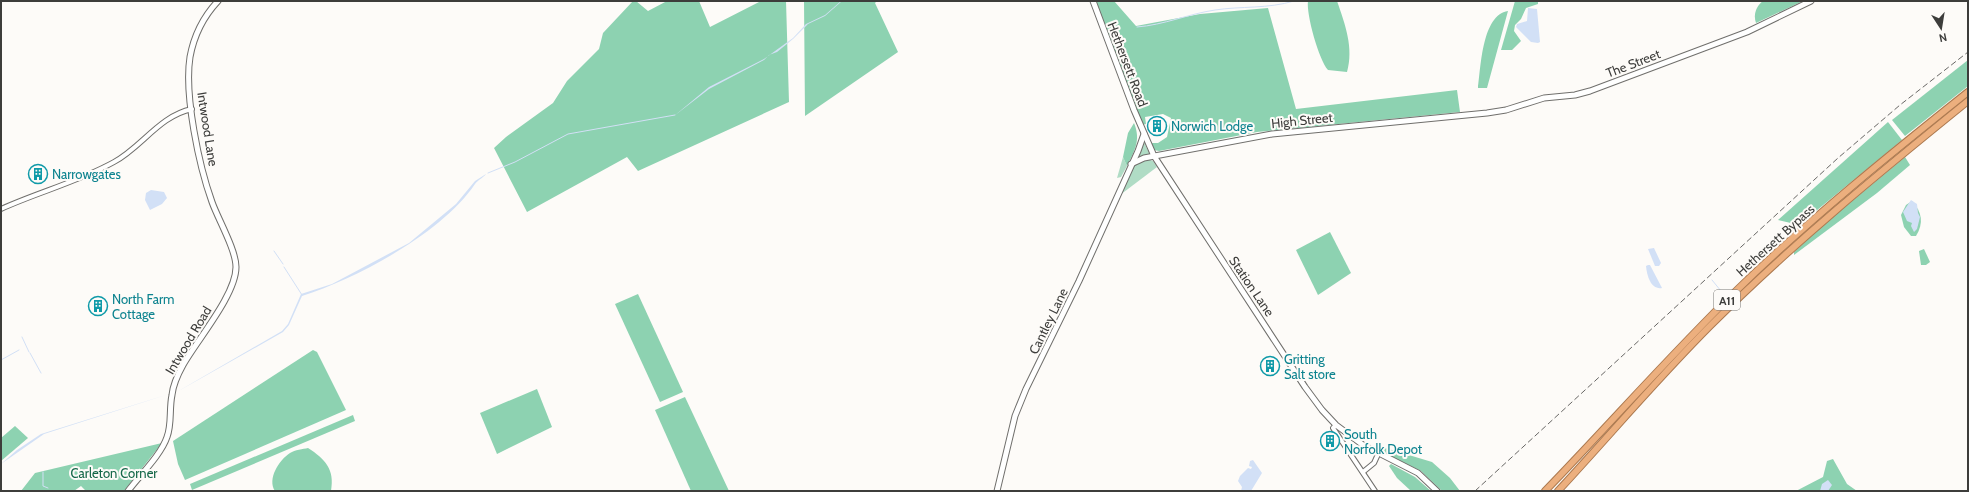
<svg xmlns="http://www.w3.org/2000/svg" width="1969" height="492" font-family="Cabin,sans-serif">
<rect width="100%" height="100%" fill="#fdfbf8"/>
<g fill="#b0dcc5">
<path d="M1143 140 1150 155 1135 160Z"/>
<path d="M1123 157 1127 166 1121 177 1117 178Z"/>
<path d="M1148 159 1153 161 1157 167 1120 195 1134 166Z"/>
</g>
<g fill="#8dd2b1">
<path d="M633 1H636L648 11 667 1H699L710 27 761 1H786L789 102 638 171 627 157 527 212 494 148 506 137 553 103 567 81 599 49 603 33Z"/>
<path d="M804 1H877L875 3 898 52 805 116Z"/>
<path d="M1096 1H1114L1136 26 1200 14 1268 8 1296 109 1457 90 1460 112 1257 132 1159 151 1154 150 1151 143H1158L1167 137 1171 118 1163 114 1145 117 1146 124 1142 125Z"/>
<path d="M1308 1H1337C1345 24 1354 48 1347 72L1328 70C1319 60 1306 14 1308 1Z"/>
<path d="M1515 1H1538V4L1526 8 1521 19 1515 25 1514 31 1521 41 1512 50H1501Z"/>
<path d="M1763 1H1803L1756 23C1753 15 1756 6 1763 1Z"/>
<path d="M1508 11 1487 88H1478C1481 67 1482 15 1508 11Z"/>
<path d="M1968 60V86L1905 136 1892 120Z"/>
<path d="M1888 122 1902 140 1799 225 1778 220Z"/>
<path d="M1134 123C1141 140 1135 150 1127 166L1123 157 1128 133Z"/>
<path d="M1905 157 1910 165 1877 193 1794 255V252L1828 221Z"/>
<path d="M1912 201C1922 212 1924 223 1916 236H1911L1904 227 1901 215 1906 205Z"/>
<path d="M1330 232 1351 273 1318 295 1296 250Z"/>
<path d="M1924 249 1930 262 1926 265H1921L1919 251Z"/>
<path d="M638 294 683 392 660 402 615 304Z"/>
<path d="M313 350 317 352 346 410 185 480 178 464 173 441Z"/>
<path d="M537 389 552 427 497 454 480 413Z"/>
<path d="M685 397 729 491H691L655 410Z"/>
<path d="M353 415 355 421 192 490 190 484Z"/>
<path d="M15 426 28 438 1 461V438Z"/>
<path d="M162 443 124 491H86L81 486 74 491H21L35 473Z"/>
<path d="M1379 446 1432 462 1450 478 1460 491H1442L1421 471 1380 451Z"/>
<path d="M308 448C325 459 335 469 331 491H275C267 479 279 460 290 453 295 450 303 449 308 448Z"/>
<path d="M1833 459 1847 484 1857 491H1796L1823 477 1827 461Z"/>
<path d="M1391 464 1415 477 1431 491H1411L1397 478 1389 466Z"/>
</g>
<g fill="#d2e0f6">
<path d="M841 1H842L825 16 808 24 793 39 777 52 769 55 764 60 709 89 674 116 709 87 764 59 793 38 806 24 825 15Z"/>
<path d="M1528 8 1537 9 1540 42 1538 43 1531 42 1516 27 1517 24 1527 21Z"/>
<path d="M486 174C484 177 478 180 475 184 442 233 358 278 302 296L289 325 283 332 175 393 282 331 288 324 301 294 332 284 409 243 456 204 475 181Z"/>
<path d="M151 190 164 192 167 198 162 204 150 210 145 200 146 193Z"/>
<path d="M1911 200 1917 204 1918 213 1920 217 1917 229 1914 232 1911 226 1912 223 1907 221 1903 212Z"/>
<path d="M1654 248 1661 263 1659 266H1655L1648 249Z"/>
<path d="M1648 265H1650L1662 288C1651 290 1647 276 1646 266Z"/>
<path d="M169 394 44 434 1 464 17 450 41 434Z"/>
<path d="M1253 460 1262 473 1251 491H1241L1242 487 1238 481 1240 476 1248 468 1251 469 1252 467 1249 466 1250 461Z"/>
<path d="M1828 480 1832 485 1828 491H1820L1822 484Z"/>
</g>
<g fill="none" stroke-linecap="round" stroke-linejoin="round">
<g stroke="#d2e0f6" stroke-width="1">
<path d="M1137 27C1164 25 1188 14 1215 10 1241 6 1268 9 1294 1"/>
<path d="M488 173 515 162 568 134 675 115"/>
<path d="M274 251 283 264"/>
<path d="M284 267 302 295"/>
<path d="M1712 280 1721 291"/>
<path d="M22 337 29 352"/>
<path d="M30 353 41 373"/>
<path d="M1 360 19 350"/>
<path d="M43 472V486L48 488"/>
</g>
<g stroke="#706f6c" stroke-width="6">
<g id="minor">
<path d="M1 209C38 192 78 182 114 162 142 147 159 116 192 109"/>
<path d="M1336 425 1333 428 1375 491"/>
<path d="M1363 472 1374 463 1379 452"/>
</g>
</g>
<g stroke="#706f6c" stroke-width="7">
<g id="tertiary">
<path d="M1093 1 1134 110 1154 156 1305 387 1322 410 1336 425 1363 445 1418 473 1437 491"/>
<path d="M1131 164 1144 158 1272 134 1487 113 1506 110 1544 98 1575 95 1590 91 1747 32 1811 1"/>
<path d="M128 491C140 475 161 455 167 437 172 424 169 409 172 395 173 385 178 374 183 365 197 340 236 295 236 267 236 250 218 219 212 202 199 166 184 95 190 57 194 35 203 17 218 1"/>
<path d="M997 491 1015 416 1026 389 1079 281 1138 151 1144 134"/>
</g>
</g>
<g stroke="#ac7a51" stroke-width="8">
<g id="trunk">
<path d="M1545 491C1610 424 1672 353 1739 288 1811 218 1889 155 1968 92"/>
<path d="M1558 491C1609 436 1657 379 1710 326 1791 245 1879 173 1968 101"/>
</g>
</g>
<use href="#minor" stroke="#fff" stroke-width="4"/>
<use href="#tertiary" stroke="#fff" stroke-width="5"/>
<use href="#trunk" stroke="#ecaf7e" stroke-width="6"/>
<path stroke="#686765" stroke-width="1" stroke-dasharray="6 3" stroke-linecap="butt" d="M1475 491 1838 158 1900 105 1968 52"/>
</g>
<defs>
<g id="building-ring" transform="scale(1)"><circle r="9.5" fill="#fdfbf8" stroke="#0f9aa8" stroke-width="1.5"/><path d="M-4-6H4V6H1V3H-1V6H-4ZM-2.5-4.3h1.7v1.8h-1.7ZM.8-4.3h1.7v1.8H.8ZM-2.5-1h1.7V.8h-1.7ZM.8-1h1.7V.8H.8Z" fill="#0f9aa8"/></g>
</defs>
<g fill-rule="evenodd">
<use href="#building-ring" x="1157" y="126"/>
<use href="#building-ring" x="38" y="174"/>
<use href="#building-ring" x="98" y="306"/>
<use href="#building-ring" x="1270" y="366"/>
<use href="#building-ring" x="1330" y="441"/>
</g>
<g text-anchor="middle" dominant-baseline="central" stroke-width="4" stroke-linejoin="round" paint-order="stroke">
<rect fill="#fdfbf8" stroke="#777674" stroke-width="1" x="1714" y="290" width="26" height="20" rx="3"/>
<g font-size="12" font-weight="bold" fill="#3d3d3b">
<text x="1727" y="300">A11</text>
</g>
<g font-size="13" fill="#3d3d3b" stroke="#fdfbf8">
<text transform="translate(1633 63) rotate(-21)">The Street</text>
<text transform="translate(1128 64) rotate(69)">Hethersett Road</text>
<text transform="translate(1302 120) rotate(-6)">High Street</text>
<text transform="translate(208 129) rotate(81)">Intwood Lane</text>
<text transform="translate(1775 240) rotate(-42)">Hethersett Bypass</text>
<text transform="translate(1252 286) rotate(56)">Station Lane</text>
<text transform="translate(1048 321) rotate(-64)">Cantley Lane</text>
<text transform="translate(188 340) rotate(-59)">Intwood Road</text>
</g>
<g font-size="13" fill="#0d838f" stroke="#fdfbf8" text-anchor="start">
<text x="1171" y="126">Norwich Lodge</text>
<text x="52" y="174">Narrowgates</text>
<text x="112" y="299">North Farm<tspan x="112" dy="15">Cottage</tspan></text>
<text x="1284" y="359">Gritting<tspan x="1284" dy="15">Salt store</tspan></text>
<text x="1344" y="434">South<tspan x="1344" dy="15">Norfolk Depot</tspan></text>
</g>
<g font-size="13" fill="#146748" stroke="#fdfbf8">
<text x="114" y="473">Carleton Corner</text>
</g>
</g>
<rect width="1969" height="492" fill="none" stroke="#3d3d3b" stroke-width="4"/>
<g transform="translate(1941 28) rotate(168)" stroke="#fdfbf8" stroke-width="3" paint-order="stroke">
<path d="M0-3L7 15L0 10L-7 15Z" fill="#3d3d3b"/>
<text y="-6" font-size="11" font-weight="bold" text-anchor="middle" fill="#3d3d3b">N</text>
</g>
</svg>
